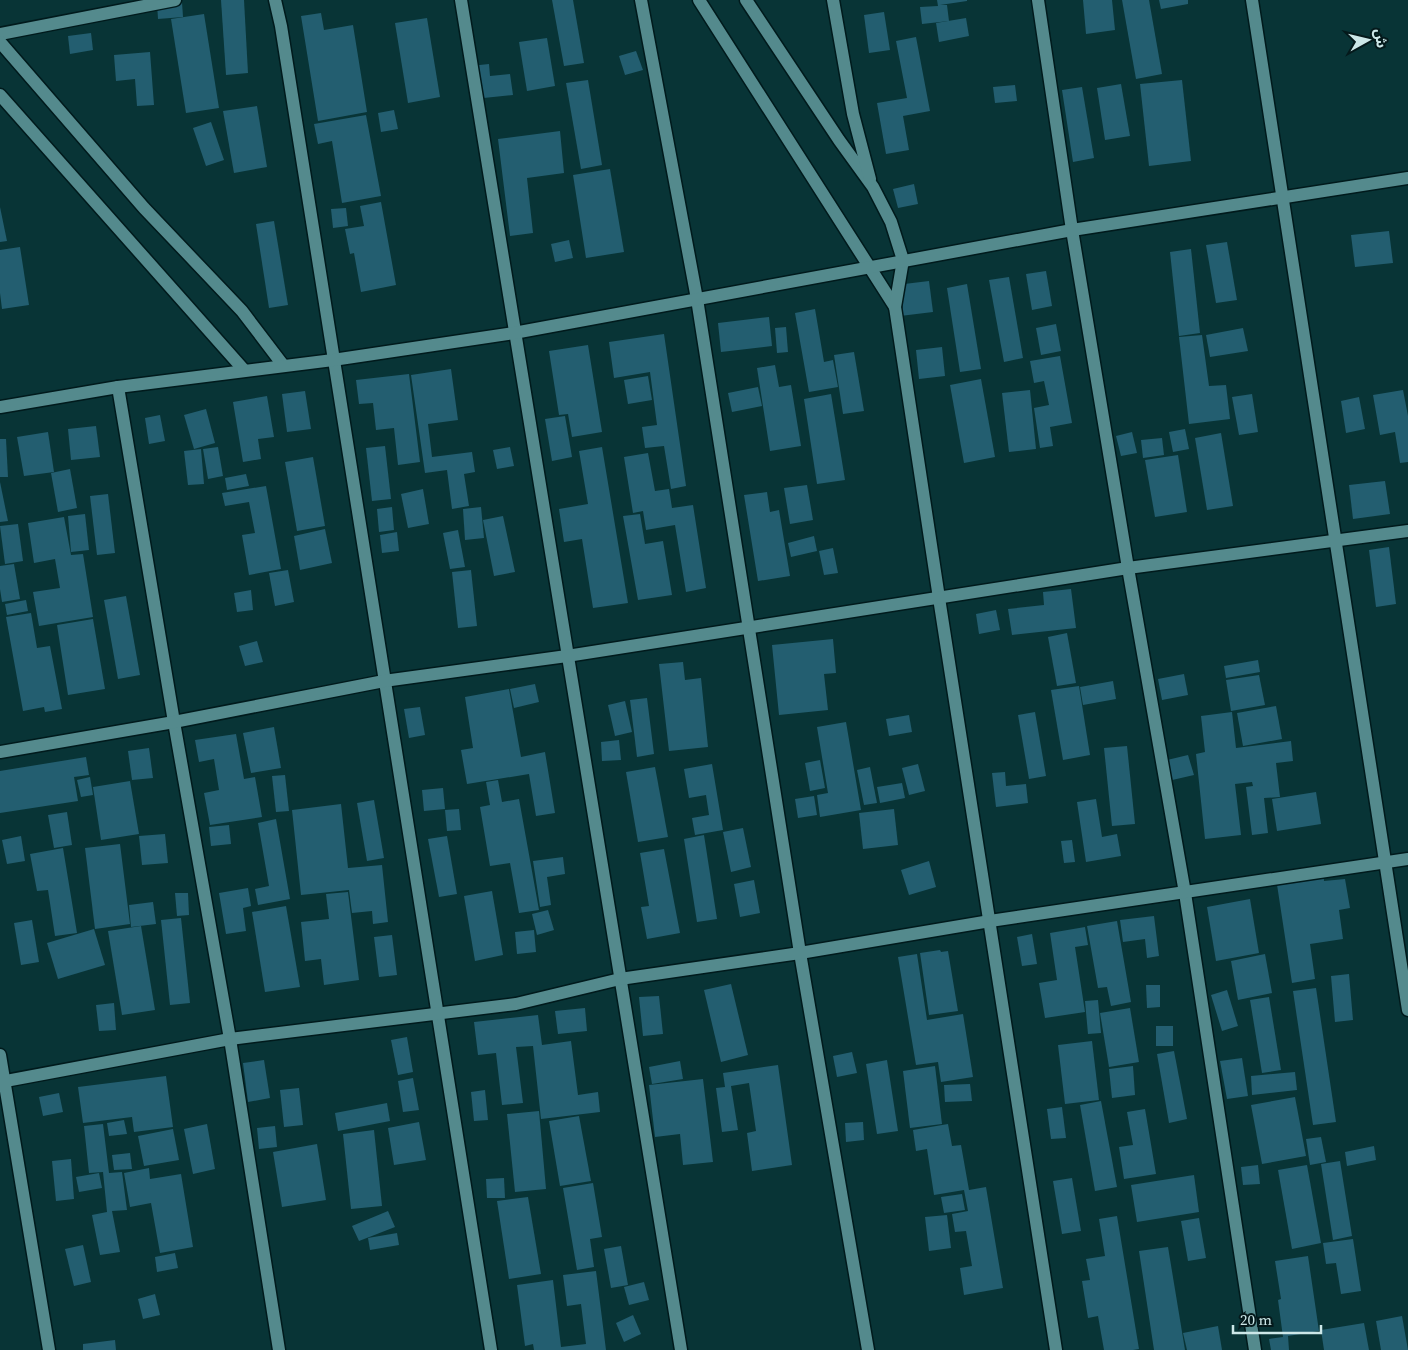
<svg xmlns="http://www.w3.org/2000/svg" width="1408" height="1350" font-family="'Source Serif 4','Noto Sans Arabic',serif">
<rect width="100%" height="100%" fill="#083436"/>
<g fill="#235e70">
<path d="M221 0H244L248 73 226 75Z"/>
<path d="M552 0H573L584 63 564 66Z"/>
<path d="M937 0H967V1L940 5H947L949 21 922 24 920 7 938 6Z"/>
<path d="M1083 0H1112L1115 30 1086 34Z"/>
<path d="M1122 0H1149L1162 74 1136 79Z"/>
<path d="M1159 0H1188V4L1161 9Z"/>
<path d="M182 2 183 17 158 19 157 4Z"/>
<path d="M884 12 890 50 869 53 864 15Z"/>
<path d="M321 13 324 30 353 25 367 112 318 121 301 16Z"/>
<path d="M204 14 219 108 186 113 171 19Z"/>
<path d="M427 18 440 97 408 103 395 23Z"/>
<path d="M966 18 969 36 939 42 936 23Z"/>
<path d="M91 33 93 50 70 54 68 36Z"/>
<path d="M916 37 930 111 903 116 909 150 886 154 877 103 907 98 896 41Z"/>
<path d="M547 38 555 86 527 91 519 42Z"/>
<path d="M636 51 643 70 625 75 619 56Z"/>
<path d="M150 52 154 105 137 106 135 79 116 81 114 55Z"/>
<path d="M489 64 490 76 510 74 513 95 474 99 470 66Z"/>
<path d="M588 80 602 165 581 169 566 83Z"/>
<path d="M1182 80 1191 161 1149 166 1140 84Z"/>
<path d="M1121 84 1130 136 1105 140 1097 88Z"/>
<path d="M1015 85 1017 101 995 103 993 87Z"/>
<path d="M1082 87 1094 158 1073 162 1062 90Z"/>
<path d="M257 106 267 167 234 173 223 111Z"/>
<path d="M394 110 398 129 381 132 378 113Z"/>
<path d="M366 115 381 196 342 203 332 141 318 144 314 124Z"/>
<path d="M211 122 224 160 206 166 193 128Z"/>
<path d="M560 131 564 173 527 178 533 233 510 236 498 139Z"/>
<path d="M610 169 624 252 586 258 573 175Z"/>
<path d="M914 184 918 204 898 208 893 189Z"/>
<path d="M381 202 396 285 361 292 354 253 350 254 345 229 364 226 360 206Z"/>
<path d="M0 207 7 241 0 242Z"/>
<path d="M346 208 348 226 333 228 331 209Z"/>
<path d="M274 221 288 305 269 308 256 224Z"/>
<path d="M1389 231 1393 263 1355 267 1351 235Z"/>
<path d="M569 240 573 258 555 262 551 244Z"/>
<path d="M1227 242 1237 300 1216 303 1206 245Z"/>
<path d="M20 247 29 305 2 309 0 293V250Z"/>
<path d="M1191 249 1200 333 1179 336 1170 252Z"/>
<path d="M1046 271 1052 306 1032 310 1026 274Z"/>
<path d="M1009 277 1023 358 1004 362 989 280Z"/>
<path d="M929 281 933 312 900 316 896 285Z"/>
<path d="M967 284 981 369 960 372 947 288Z"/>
<path d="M815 309 824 362 833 360 838 387 809 392 795 313Z"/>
<path d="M769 317 772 346 721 352 718 323Z"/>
<path d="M1056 324 1061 351 1041 355 1036 328Z"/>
<path d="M786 327 788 352 777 353 775 328Z"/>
<path d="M1243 328 1248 351 1210 357 1206 335Z"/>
<path d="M664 334 686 486 671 489 664 446 645 448 642 427 657 425 650 372 614 378 609 342Z"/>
<path d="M1202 335 1209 386 1226 385 1230 419 1189 424 1179 337Z"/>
<path d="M588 345 602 432 572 437 568 414 559 415 549 351Z"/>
<path d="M942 347 945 376 919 379 916 350Z"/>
<path d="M854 352 864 411 843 414 834 355Z"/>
<path d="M1060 356 1072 423 1050 427 1053 446 1040 448 1034 408 1049 405 1044 381 1034 383 1030 361Z"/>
<path d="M775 365 779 387 791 385 801 446 770 451 757 368Z"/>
<path d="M451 369 458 420 428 424 432 457 472 452 475 472 464 474 469 506 452 509 447 470 425 473 411 375Z"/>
<path d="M409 374 420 462 398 465 394 428 376 430 373 403 359 404 356 380Z"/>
<path d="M648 376 652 400 628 404 624 380Z"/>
<path d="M981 379 995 457 964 463 950 385Z"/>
<path d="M758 387 762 406 732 412 728 393Z"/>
<path d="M1030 390 1036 449 1009 452 1002 393Z"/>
<path d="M1403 390 1408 416V462L1400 463 1395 432 1380 435 1373 395Z"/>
<path d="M305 391 311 429 287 432 282 394Z"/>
<path d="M831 394 845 480 817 484 804 399Z"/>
<path d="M1252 394 1258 432 1239 435 1232 397Z"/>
<path d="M267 396 274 437 258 439 261 459 243 462 233 402Z"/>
<path d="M1359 397 1365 429 1346 433 1341 401Z"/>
<path d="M206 409 215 443 194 449 184 415Z"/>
<path d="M160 415 165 441 149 444 145 418Z"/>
<path d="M565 416 572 457 552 461 545 419Z"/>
<path d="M96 426 100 457 71 460 68 429Z"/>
<path d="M1185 429 1189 449 1173 452 1169 432Z"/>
<path d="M48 432 54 472 24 476 17 437Z"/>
<path d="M1132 432 1137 453 1121 456 1116 436Z"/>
<path d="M1221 433 1233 506 1207 510 1195 438Z"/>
<path d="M1162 438 1164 455 1143 458 1141 440Z"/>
<path d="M0 439H6L8 477H0Z"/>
<path d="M385 446 391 499 372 501 366 448Z"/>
<path d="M218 447 223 476 208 479 203 449Z"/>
<path d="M510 447 514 466 497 469 493 450Z"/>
<path d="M602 447 628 603 593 608 582 539 564 542 559 509 588 504 579 451Z"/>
<path d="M201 449 204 484 188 485 184 451Z"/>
<path d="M648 453 655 491 669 489 672 508 693 505 706 588 686 592 675 525 646 530 643 511 633 513 624 457Z"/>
<path d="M1178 455 1187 512 1155 517 1145 460Z"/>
<path d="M313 457 325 526 297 531 285 462Z"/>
<path d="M70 469 77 508 58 512 51 473Z"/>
<path d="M246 474 249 486 227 490 225 478Z"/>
<path d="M1385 481 1390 514 1353 519 1349 485Z"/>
<path d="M0 482 8 521 0 522Z"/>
<path d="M807 485 813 520 790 524 784 488Z"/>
<path d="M266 486 281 569 249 575 242 535 255 533 249 502 225 506 222 493Z"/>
<path d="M423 489 429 524 408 528 401 494Z"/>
<path d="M767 492 770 512 779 510 790 576 758 581 744 495Z"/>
<path d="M108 494 115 553 97 555 90 496Z"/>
<path d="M392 507 394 530 379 532 377 509Z"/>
<path d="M481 507 484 538 465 540 463 509Z"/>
<path d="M85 514 89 550 71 552 68 516Z"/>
<path d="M640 514 645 544 663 541 672 595 638 600 623 516Z"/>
<path d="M503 516 515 572 494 576 483 520Z"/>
<path d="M64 517 71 555 83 554 93 617 39 626 33 592 60 588 55 559 34 563 28 523Z"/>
<path d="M18 524 23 561 5 564 0 526Z"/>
<path d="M325 529 332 563 300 570 294 536Z"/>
<path d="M458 530 465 567 450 569 443 533Z"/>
<path d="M397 532 399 551 382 553 380 535Z"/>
<path d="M814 536 817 551 791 557 788 543Z"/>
<path d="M1389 547 1396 604 1376 607 1369 550Z"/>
<path d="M833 548 838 573 824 575 819 551Z"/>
<path d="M14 564 20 599 2 602 0 589V566Z"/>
<path d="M288 570 294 602 275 606 269 573Z"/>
<path d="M471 570 477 626 458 628 452 572Z"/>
<path d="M1071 589 1076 628 1012 635 1008 609 1044 605 1043 592Z"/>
<path d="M251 590 253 610 237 612 234 593Z"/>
<path d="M126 596 140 675 118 679 104 600Z"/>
<path d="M26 600 28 611 7 615 5 604Z"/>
<path d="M996 610 1000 630 979 634 976 614Z"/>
<path d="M31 613 37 648 50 646 62 709 45 712 44 707 23 711 6 617Z"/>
<path d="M93 619 105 689 68 695 57 625Z"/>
<path d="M1067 633 1076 683 1057 686 1048 637Z"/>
<path d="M833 639 836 673 824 674 828 710 779 715 772 645Z"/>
<path d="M257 641 263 662 245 666 239 646Z"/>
<path d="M1258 660 1260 672 1226 678 1224 666Z"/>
<path d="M683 662 685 680 701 678 708 747 669 751 659 664Z"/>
<path d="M1184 674 1188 695 1162 700 1158 679Z"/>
<path d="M1259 675 1265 705 1231 711 1226 680Z"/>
<path d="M1113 681 1116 699 1083 705 1080 687Z"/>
<path d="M535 684 539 702 514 708 510 689Z"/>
<path d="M1079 686 1090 755 1063 760 1051 690Z"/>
<path d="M509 689 521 757 545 752 555 813 536 816 529 774 467 784 461 750 473 748 465 697Z"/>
<path d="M647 698 654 754 637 757 630 700Z"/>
<path d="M625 701 632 732 615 736 608 705Z"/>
<path d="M1276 706 1282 739 1243 746 1237 713Z"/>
<path d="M420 707 425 735 409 738 404 709Z"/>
<path d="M1035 712 1046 776 1029 779 1018 715Z"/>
<path d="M1232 712 1236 748 1291 741 1293 761 1276 763 1280 797 1264 798 1268 833 1252 835 1246 787 1253 786 1252 782 1235 784 1241 835 1205 839 1196 754 1205 752 1201 716Z"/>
<path d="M909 715 912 732 889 736 886 719Z"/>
<path d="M846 722 861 810 820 817 817 795 828 793 817 727Z"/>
<path d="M274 727 281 768 251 773 243 733Z"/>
<path d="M236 734 244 779 255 777 262 817 210 825 204 793 219 790 214 759 199 762 195 740Z"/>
<path d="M619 740 621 760 602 761 601 742Z"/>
<path d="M1127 746 1135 824 1112 826 1104 748Z"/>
<path d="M149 748 153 778 132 780 128 751Z"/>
<path d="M1188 755 1194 775 1168 781 1163 761Z"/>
<path d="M86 757 89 775 74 777 78 801 0 813V771Z"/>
<path d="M820 760 825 788 810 791 805 763Z"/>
<path d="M712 764 723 830 695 835 692 818 709 815 706 795 689 798 684 769Z"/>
<path d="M918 764 925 791 909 795 902 768Z"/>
<path d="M655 767 668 837 638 842 626 772Z"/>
<path d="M870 767 877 803 864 805 857 770Z"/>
<path d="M1005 772 1006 786 1026 784 1028 803 996 807 992 773Z"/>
<path d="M285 775 289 811 276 812 272 776Z"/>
<path d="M90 777 93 795 81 797 77 780Z"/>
<path d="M498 780 502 802 519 799 539 910 519 913 510 863 490 866 480 807 490 805 486 782Z"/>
<path d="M130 781 139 834 101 840 93 787Z"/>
<path d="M902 783 905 798 880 803 877 787Z"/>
<path d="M443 788 445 809 424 811 422 790Z"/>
<path d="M1316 792 1321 824 1277 831 1272 799Z"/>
<path d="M814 796 817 815 798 818 795 799Z"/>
<path d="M1096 799 1102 837 1117 834 1121 856 1086 862 1077 802Z"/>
<path d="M374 800 384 858 367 861 357 803Z"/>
<path d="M341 804 348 868 382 865 388 922 373 924 372 911 352 913 349 890 301 895 292 810Z"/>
<path d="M459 809 461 830 447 831 445 810Z"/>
<path d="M894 809 898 845 863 849 859 813Z"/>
<path d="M67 812 72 845 54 848 48 815Z"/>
<path d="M276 819 290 899 258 905 255 889 269 886 258 823Z"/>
<path d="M229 825 231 844 211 846 209 827Z"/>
<path d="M743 828 751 867 731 872 723 832Z"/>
<path d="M165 834 168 863 142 865 139 836Z"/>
<path d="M704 835 717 919 697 922 684 839Z"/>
<path d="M21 836 25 861 7 864 2 840Z"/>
<path d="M447 836 457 894 439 897 428 839Z"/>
<path d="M1072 840 1075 862 1064 863 1061 841Z"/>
<path d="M120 844 130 924 95 929 85 848Z"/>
<path d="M63 848 77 933 55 936 48 890 37 891 30 854Z"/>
<path d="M664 849 680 933 647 939 641 907 649 906 640 853Z"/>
<path d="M563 857 565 874 547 877 551 905 540 907 533 861Z"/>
<path d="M929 861 936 887 909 895 901 870Z"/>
<path d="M1323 871 1324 881 1345 879 1350 908 1339 910 1343 939 1310 944 1315 979 1292 983 1276 878Z"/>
<path d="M754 880 760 913 740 917 734 884Z"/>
<path d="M248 888 251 906 243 908 246 931 226 934 219 893Z"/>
<path d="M492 891 503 955 475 961 464 896Z"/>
<path d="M348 892 359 980 324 985 321 959 305 961 301 922 329 919 326 894Z"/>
<path d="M175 893H188L189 915 177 916Z"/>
<path d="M1250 899 1259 953 1216 961 1207 907Z"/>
<path d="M153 902 156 924 131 927 129 905Z"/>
<path d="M286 906 300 987 265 992 252 912Z"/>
<path d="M548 910 554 930 537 935 532 914Z"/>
<path d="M1154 916 1159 956 1147 958 1145 939 1123 942 1120 920Z"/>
<path d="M181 918 190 1003 170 1005 161 920Z"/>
<path d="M32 920 39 962 21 965 14 923Z"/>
<path d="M1117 921 1131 1002 1111 1006 1107 987 1098 988 1087 926Z"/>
<path d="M141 926 155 1010 122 1015 108 931Z"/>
<path d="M1085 927 1088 945 1075 947 1085 1012 1045 1018 1039 983 1057 980 1050 933Z"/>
<path d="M94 929 105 965 58 979 47 943Z"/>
<path d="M534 930 536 952 517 954 515 932Z"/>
<path d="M1032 934 1037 964 1022 966 1017 937Z"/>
<path d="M392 935 397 975 379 977 374 937Z"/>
<path d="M940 950 941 952 948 951 958 1011 929 1015 920 953Z"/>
<path d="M917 954 927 1020 963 1014 973 1077 941 1082 938 1062 916 1065 898 957Z"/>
<path d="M1265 954 1272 993 1238 1000 1231 961Z"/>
<path d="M1349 974 1353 1020 1335 1022 1331 976Z"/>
<path d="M731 984 748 1055 721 1062 704 990Z"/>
<path d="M1146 985H1160V1007L1147 1008Z"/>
<path d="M1316 988 1336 1122 1313 1125 1293 991Z"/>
<path d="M1227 990 1238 1026 1222 1031 1211 995Z"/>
<path d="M659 996 663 1034 643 1036 639 997Z"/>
<path d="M1269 997 1281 1070 1262 1073 1250 1000Z"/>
<path d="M1098 1000 1101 1033 1088 1034 1085 1001Z"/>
<path d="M114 1003 116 1030 99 1031 96 1005Z"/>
<path d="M585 1008 587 1031 558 1034 555 1011Z"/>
<path d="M1130 1008 1139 1062 1109 1067 1100 1013Z"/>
<path d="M538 1015 542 1045 571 1041 578 1095 598 1092 600 1112 541 1119 533 1046 516 1047 523 1103 502 1105 496 1053 478 1055 474 1022Z"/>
<rect x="1156" y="1026" width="17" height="20"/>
<path d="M407 1037 413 1072 398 1075 391 1040Z"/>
<path d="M1092 1041 1099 1100 1065 1104 1058 1045Z"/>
<path d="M1174 1051 1187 1119 1169 1123 1157 1054Z"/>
<path d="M852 1052 857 1073 837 1077 833 1056Z"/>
<path d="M1242 1058 1248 1096 1227 1099 1220 1061Z"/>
<path d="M264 1060 270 1098 248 1102 243 1063Z"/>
<path d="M887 1060 898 1131 877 1134 866 1064Z"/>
<path d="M680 1061 683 1079 652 1084 649 1067Z"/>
<path d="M778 1065 792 1165 752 1171 747 1133 756 1131 749 1083 731 1086 738 1130 722 1132 716 1088 725 1087 723 1073Z"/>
<path d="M935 1066 942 1124 910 1128 903 1071Z"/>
<path d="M1133 1066 1135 1095 1112 1098 1109 1069Z"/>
<path d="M1295 1072 1297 1090 1252 1095 1251 1076Z"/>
<path d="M166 1076 173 1127 134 1132 132 1117 83 1123 78 1087Z"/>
<path d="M413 1078 419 1110 403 1112 398 1081Z"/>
<path d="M703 1079 713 1162 683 1165 680 1134 655 1137 649 1085Z"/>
<path d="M970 1084 972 1101 945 1102 944 1085Z"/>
<path d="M299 1088 303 1125 284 1127 280 1090Z"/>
<path d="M485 1090 488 1120 474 1121 471 1092Z"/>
<path d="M59 1093 63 1112 43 1116 39 1097Z"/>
<path d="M1295 1097 1306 1156 1262 1164 1251 1105Z"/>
<path d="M1101 1101 1117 1187 1095 1191 1080 1105Z"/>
<path d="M387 1103 390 1121 338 1131 335 1113Z"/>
<path d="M1062 1107 1066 1138 1051 1139 1047 1109Z"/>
<path d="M1145 1109 1156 1174 1124 1179 1119 1147 1133 1145 1127 1112Z"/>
<path d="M539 1111 546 1189 515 1192 507 1114Z"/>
<path d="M579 1116 591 1181 560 1186 549 1121Z"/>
<path d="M124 1120 127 1134 109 1136 107 1123Z"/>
<path d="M419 1122 426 1160 394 1165 388 1128Z"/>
<path d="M863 1122 864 1140 846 1142 845 1123Z"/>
<path d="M103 1124 109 1173 122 1172 127 1210 112 1211 120 1252 100 1255 92 1215 107 1212 103 1172 89 1173 84 1126Z"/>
<path d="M207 1124 215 1169 193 1174 184 1129Z"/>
<path d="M948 1124 952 1146 961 1145 969 1190 986 1187 1003 1288 964 1295 960 1268 972 1266 966 1231 955 1232 952 1214 968 1211 964 1190 934 1195 927 1149 916 1151 913 1130Z"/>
<path d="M275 1126 277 1147 259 1149 257 1128Z"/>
<path d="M173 1129 179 1160 144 1166 138 1136Z"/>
<path d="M374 1130 382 1206 351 1209 343 1134Z"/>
<path d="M1321 1137 1326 1162 1310 1165 1306 1139Z"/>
<path d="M317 1144 326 1200 282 1207 273 1152Z"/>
<path d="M1374 1146 1376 1160 1347 1166 1345 1152Z"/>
<path d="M130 1153 132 1169 114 1170 112 1155Z"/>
<path d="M71 1159 74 1199 56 1201 52 1161Z"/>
<path d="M1340 1161 1352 1236 1333 1240 1321 1164Z"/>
<path d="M1258 1165 1260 1184 1243 1185 1241 1167Z"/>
<path d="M1307 1165 1321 1243 1292 1249 1278 1170Z"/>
<path d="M149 1168 150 1179 181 1174 193 1247 160 1253 151 1203 130 1207 124 1173Z"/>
<path d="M99 1173 102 1188 79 1192 76 1177Z"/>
<path d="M1194 1175 1199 1212 1137 1222 1131 1185Z"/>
<path d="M504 1178 505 1198H487L486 1179Z"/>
<path d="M1072 1178 1081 1231 1062 1234 1053 1181Z"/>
<path d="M593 1183 602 1237 590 1239 594 1267 577 1270 563 1188Z"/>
<path d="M962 1194 965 1210 944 1213 941 1197Z"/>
<path d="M528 1197 541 1274 509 1279 497 1201Z"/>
<path d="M388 1211 395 1227 359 1241 352 1226Z"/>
<path d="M947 1215 951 1248 929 1251 925 1217Z"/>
<path d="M1117 1216 1139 1349 1133 1350H1104L1098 1316 1088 1318 1082 1281 1090 1280 1086 1259 1105 1256 1099 1219Z"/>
<path d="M1199 1218 1206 1258 1188 1261 1181 1221Z"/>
<path d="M397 1233 399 1245 370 1250 368 1238Z"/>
<path d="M1353 1239 1361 1291 1341 1294 1336 1263 1326 1264 1323 1243Z"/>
<path d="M83 1245 91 1282 74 1286 65 1249Z"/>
<path d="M621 1246 628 1285 611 1288 604 1249Z"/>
<path d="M1168 1247 1185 1350H1154L1139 1251Z"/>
<path d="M175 1253 178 1268 157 1272 155 1257Z"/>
<path d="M1308 1256 1319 1331 1288 1336 1289 1350H1271L1269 1339 1283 1337 1278 1300 1281 1299 1275 1261Z"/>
<path d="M596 1271 606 1350H534L533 1344 525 1346 517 1285 553 1280 561 1347 586 1344 581 1304 567 1306 563 1275Z"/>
<path d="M644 1282 649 1300 629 1305 624 1287Z"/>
<path d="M155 1294 160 1315 143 1319 138 1299Z"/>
<path d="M633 1315 641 1334 624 1342 616 1323Z"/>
<path d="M1402 1316 1408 1350H1381L1376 1321Z"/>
<path d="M1364 1323 1369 1350H1324L1321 1330Z"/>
<path d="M1218 1326 1222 1350H1187L1183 1333Z"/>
<path d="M115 1340 116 1350H83V1344Z"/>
</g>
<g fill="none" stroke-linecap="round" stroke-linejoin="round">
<g stroke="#001a1c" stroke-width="15">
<g id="street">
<path d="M275 0 281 26 491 1350"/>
<path d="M461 0 681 1350"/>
<path d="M641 0 697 299 800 953 868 1350"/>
<path d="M699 0 895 307"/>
<path d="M746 0 839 140 873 187 891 222 903 260 895 307 939 598 1056 1350"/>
<path d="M833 0 853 114 870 179"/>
<path d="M1038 0 1072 230 1128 568 1185 893 1255 1350"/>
<path d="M0 34 175 0"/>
<path d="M0 42 144 208 242 311 283 365"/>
<path d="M0 95 244 370"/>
<path d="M118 387 174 722 230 1039 279 1350"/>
<path d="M0 407 118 387 333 360 514 333 1072 230 1408 178"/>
<path d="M0 752 174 722 384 681 567 656 1128 568 1408 531"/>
<path d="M0 1082 230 1039 516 1004 620 979 800 953 990 921 1408 859"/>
</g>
</g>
<g stroke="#001a1c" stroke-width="15">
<g id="secondary">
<path d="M1252 0 1408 1010"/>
<path d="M0 1055 49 1350"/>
</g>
</g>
<use href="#street" stroke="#548a8d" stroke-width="12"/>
<use href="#secondary" stroke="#548a8d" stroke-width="12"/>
</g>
<g transform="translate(1368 40) rotate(82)" stroke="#04191b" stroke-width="4" paint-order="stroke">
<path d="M0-4L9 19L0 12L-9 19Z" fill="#cce7e8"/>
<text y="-8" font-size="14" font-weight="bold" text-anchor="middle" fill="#cce7e8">ش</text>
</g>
<path d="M1233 1325v8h88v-8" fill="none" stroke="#cce7e8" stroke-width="2.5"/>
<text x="1240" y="1325" font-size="15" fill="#cce7e8" stroke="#04191b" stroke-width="4" paint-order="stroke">20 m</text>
</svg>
